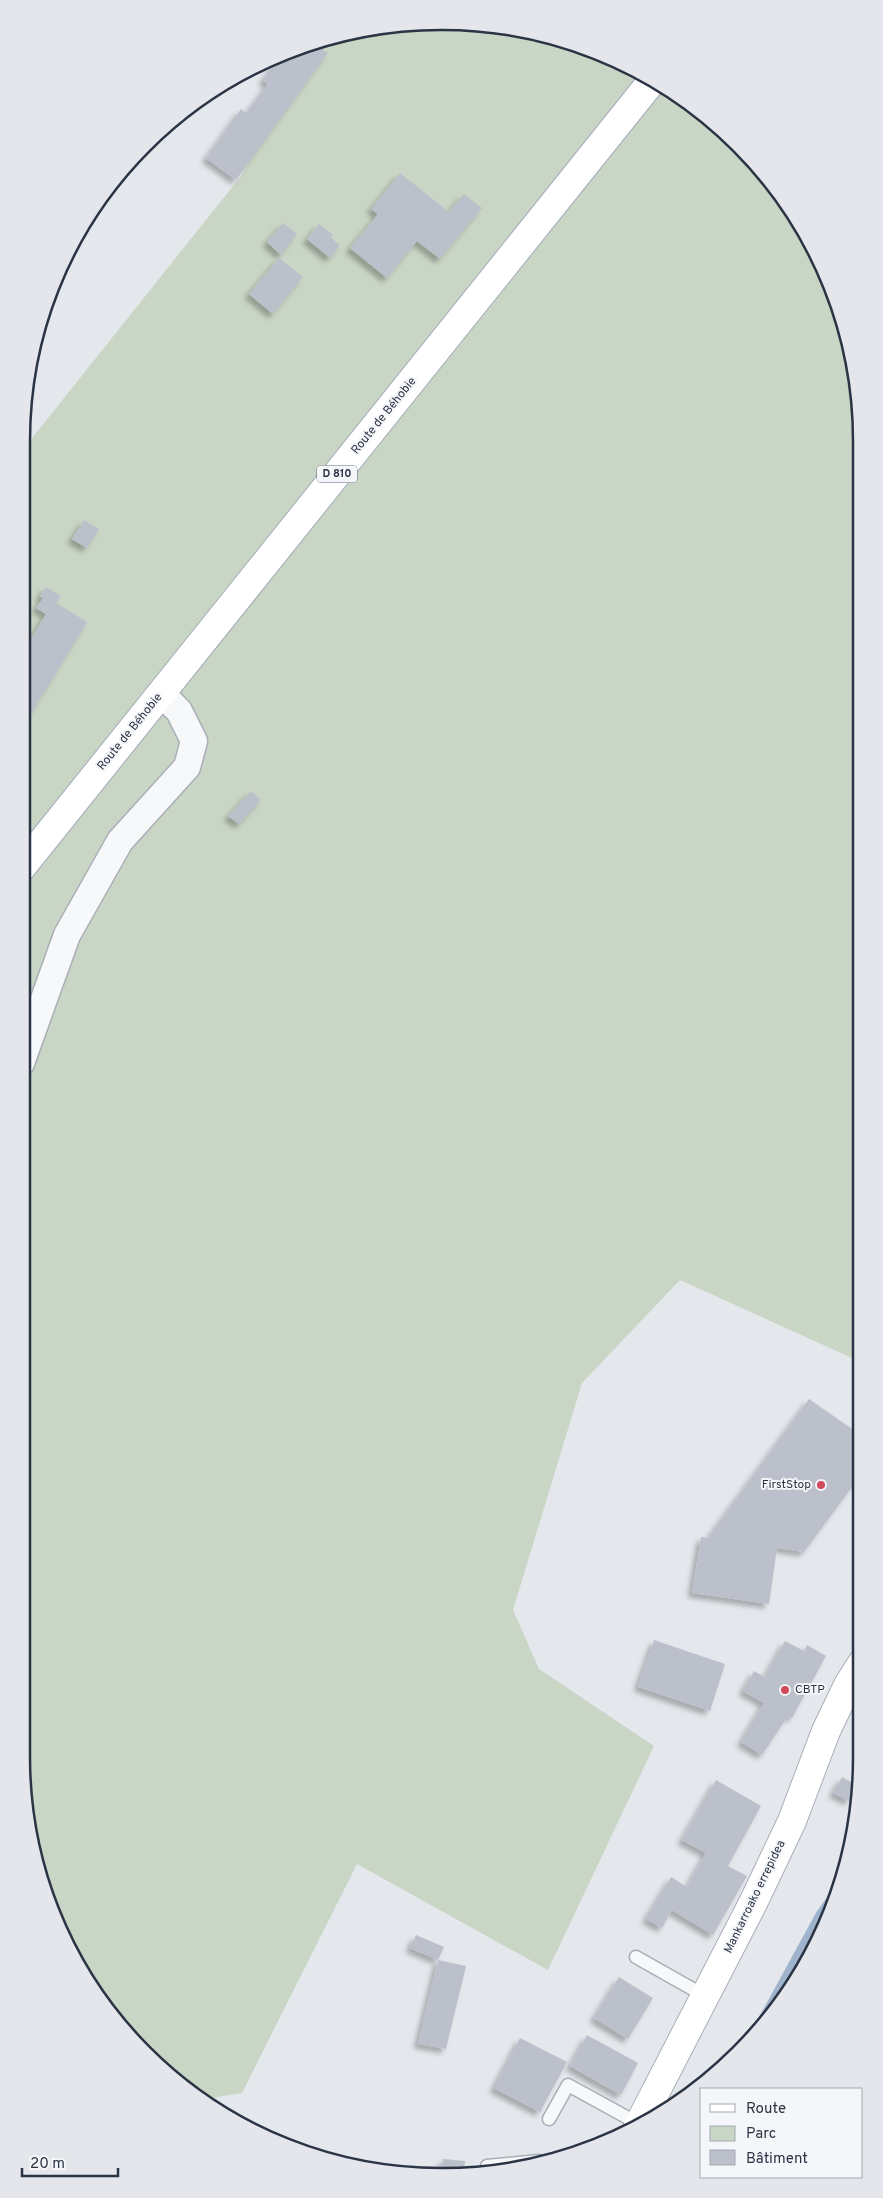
<svg xmlns="http://www.w3.org/2000/svg" width="883" height="2198" font-family="Overpass,sans-serif">
<defs>
<filter id="shadow"><feDropShadow dx="-4.5" dy="4.5" stdDeviation="2.5" flood-color="#0004"/></filter>
</defs>
<rect width="100%" height="100%" fill="#e4e7ec"/>
<path fill="#c9d6c5" d="M414 22 496 25 576 43 675 92 758 165 819 256 858 386 861 1362 680 1280 582 1383 513 1610 539 1669 654 1746 548 1970 357 1864 242 2093 205 2099 125 2033 77 1966 44 1892 21 1756V452L241 176 312 43 332 36Z"/>
<path fill="#9fb4cc" d="M842 1877 840 1891 775 2013 748 2037 817 1911Z"/>
<g fill="#bbc0ca" filter="url(#shadow)">
<path d="M313 43 328 53 236 180 206 158 241 109 246 113 257 99 268 84 263 80 281 55Z"/>
<path d="M400 173 449 212 464 194 482 208 440 259 417 241 387 278 350 248 378 214 371 209Z"/>
<path d="M283 223 297 234 281 255 267 242Z"/>
<path d="M319 224 333 235 331 238 340 245 330 258 307 239Z"/>
<path d="M279 258 303 277 273 314 249 294Z"/>
<path d="M49 295 50 296 42 316 43 307Z"/>
<path d="M84 520 99 529 87 548 72 539Z"/>
<path d="M46 587 61 596 56 603 87 622 21 731V647L25 649 46 614 36 608 43 598 40 596Z"/>
<path d="M251 791 261 800 239 824 228 816Z"/>
<path d="M809 1399 861 1435V1475L804 1552 777 1548 769 1604 692 1593 701 1537 708 1538Z"/>
<path d="M654 1640 725 1664 710 1711 638 1687Z"/>
<path d="M785 1641 804 1651 807 1645 826 1656 792 1718 788 1716 762 1755 741 1742 764 1703 743 1691 754 1671 765 1677Z"/>
<path d="M842 1777 857 1785 849 1801 833 1793Z"/>
<path d="M716 1780 761 1806 728 1866 747 1876 713 1935 672 1910 662 1928 646 1919 671 1877 687 1887 706 1853 682 1840Z"/>
<path d="M416 1935 444 1947 438 1960 410 1948Z"/>
<path d="M438 1960 466 1966 446 2049 418 2044Z"/>
<path d="M619 1977 653 1998 628 2039 594 2018Z"/>
<path d="M587 2035 638 2063 621 2095 570 2066Z"/>
<path d="M520 2038 567 2062 540 2112 494 2088Z"/>
<path d="M443 2159 465 2161 464 2171H441Z"/>
</g>
<g fill="none" stroke-linecap="round" stroke-linejoin="round">
<g stroke="#a9aeb7" stroke-width="15">
<g id="lane">
<path d="M636 1957 705 1996"/>
<path d="M549 2119 568 2085 639 2124"/>
<path d="M487 2166 539 2161 542 2163"/>
</g>
</g>
<g stroke="#a9aeb7" stroke-width="29">
<path id="street" d="M21 1063 67 935 120 841 187 767 194 741 179 711 161 693"/>
</g>
<g stroke="#a9aeb7" stroke-width="30">
<path id="secondary" d="M638 2126 753 1903 792 1821 826 1731 848 1685 862 1663"/>
</g>
<g stroke="#a3abb8" stroke-width="30">
<path id="primary" d="M21 868 652 81"/>
</g>
<use href="#lane" stroke="#f7f8fa" stroke-width="12"/>
<use href="#street" stroke="#f7f8fa" stroke-width="26"/>
<use href="#secondary" stroke="#fff" stroke-width="28"/>
<use href="#primary" stroke="#fff" stroke-width="28"/>
</g>
<g fill="#d1495b" stroke="#f4f6f9" stroke-width="2">
<circle cx="821" cy="1485" r="5"/>
<circle cx="785" cy="1690" r="5"/>
</g>
<g text-anchor="middle" dominant-baseline="central" stroke-width="4" stroke-linejoin="round" paint-order="stroke">
<rect fill="#f4f6f9" stroke="#676e7b" stroke-width="1" x="317" y="465.5" width="40" height="17" rx="4"/>
<g font-size="11" font-weight="bold" fill="#2b3445">
<text x="337" y="474">D 810</text>
</g>
<g font-size="12" fill="#2b3445" stroke="#f4f6f9">
<text transform="translate(384 416) rotate(-51)">Route de Béhobie</text>
<text transform="translate(130 732) rotate(-51)">Route de Béhobie</text>
<text transform="translate(755 1897) rotate(-64)">Mankarroako errepidea</text>
</g>
<g font-size="12" fill="#2b3445" stroke="#f4f6f9" text-anchor="end">
<text x="811" y="1485">FirstStop</text>
<text x="795" y="1690" text-anchor="start">CBTP</text>
</g>
</g>
<path d="M0 0H883V2198H0ZM441 30H442A411 411 0 0 1 853 441V1757A411 411 0 0 1 442 2168H441A411 411 0 0 1 30 1757V441A411 411 0 0 1 441 30Z" fill="#e4e6eb" fill-rule="evenodd"/>
<path fill="none" stroke="#2b3445" stroke-width="2.5" d="M441 30H442A411 411 0 0 1 853 441V1757A411 411 0 0 1 442 2168H441A411 411 0 0 1 30 1757V441A411 411 0 0 1 441 30Z"/>
<rect x="700" y="2088" width="162" height="90" fill="#f4f6f9" stroke="#a4a8b1"/>
<rect x="710" y="2104" width="25" height="8" fill="#ffffff" stroke="#a4a8b1"/>
<text x="746" y="2113" font-size="15" fill="#2b3445">Route</text>
<rect x="710" y="2126" width="25" height="15" fill="#c9d6c5" stroke="#a4a8b1"/>
<text x="746" y="2138" font-size="15" fill="#2b3445">Parc</text>
<rect x="710" y="2150" width="25" height="15" fill="#bbc0ca" stroke="#a4a8b1"/>
<text x="746" y="2163" font-size="15" fill="#2b3445">Bâtiment</text>
<path d="M22 2168v8h96v-8" fill="none" stroke="#2b3445" stroke-width="2.5"/>
<text x="30" y="2168" font-size="15" fill="#2b3445" stroke="#f4f6f9" stroke-width="4" paint-order="stroke">20 m</text>
</svg>
